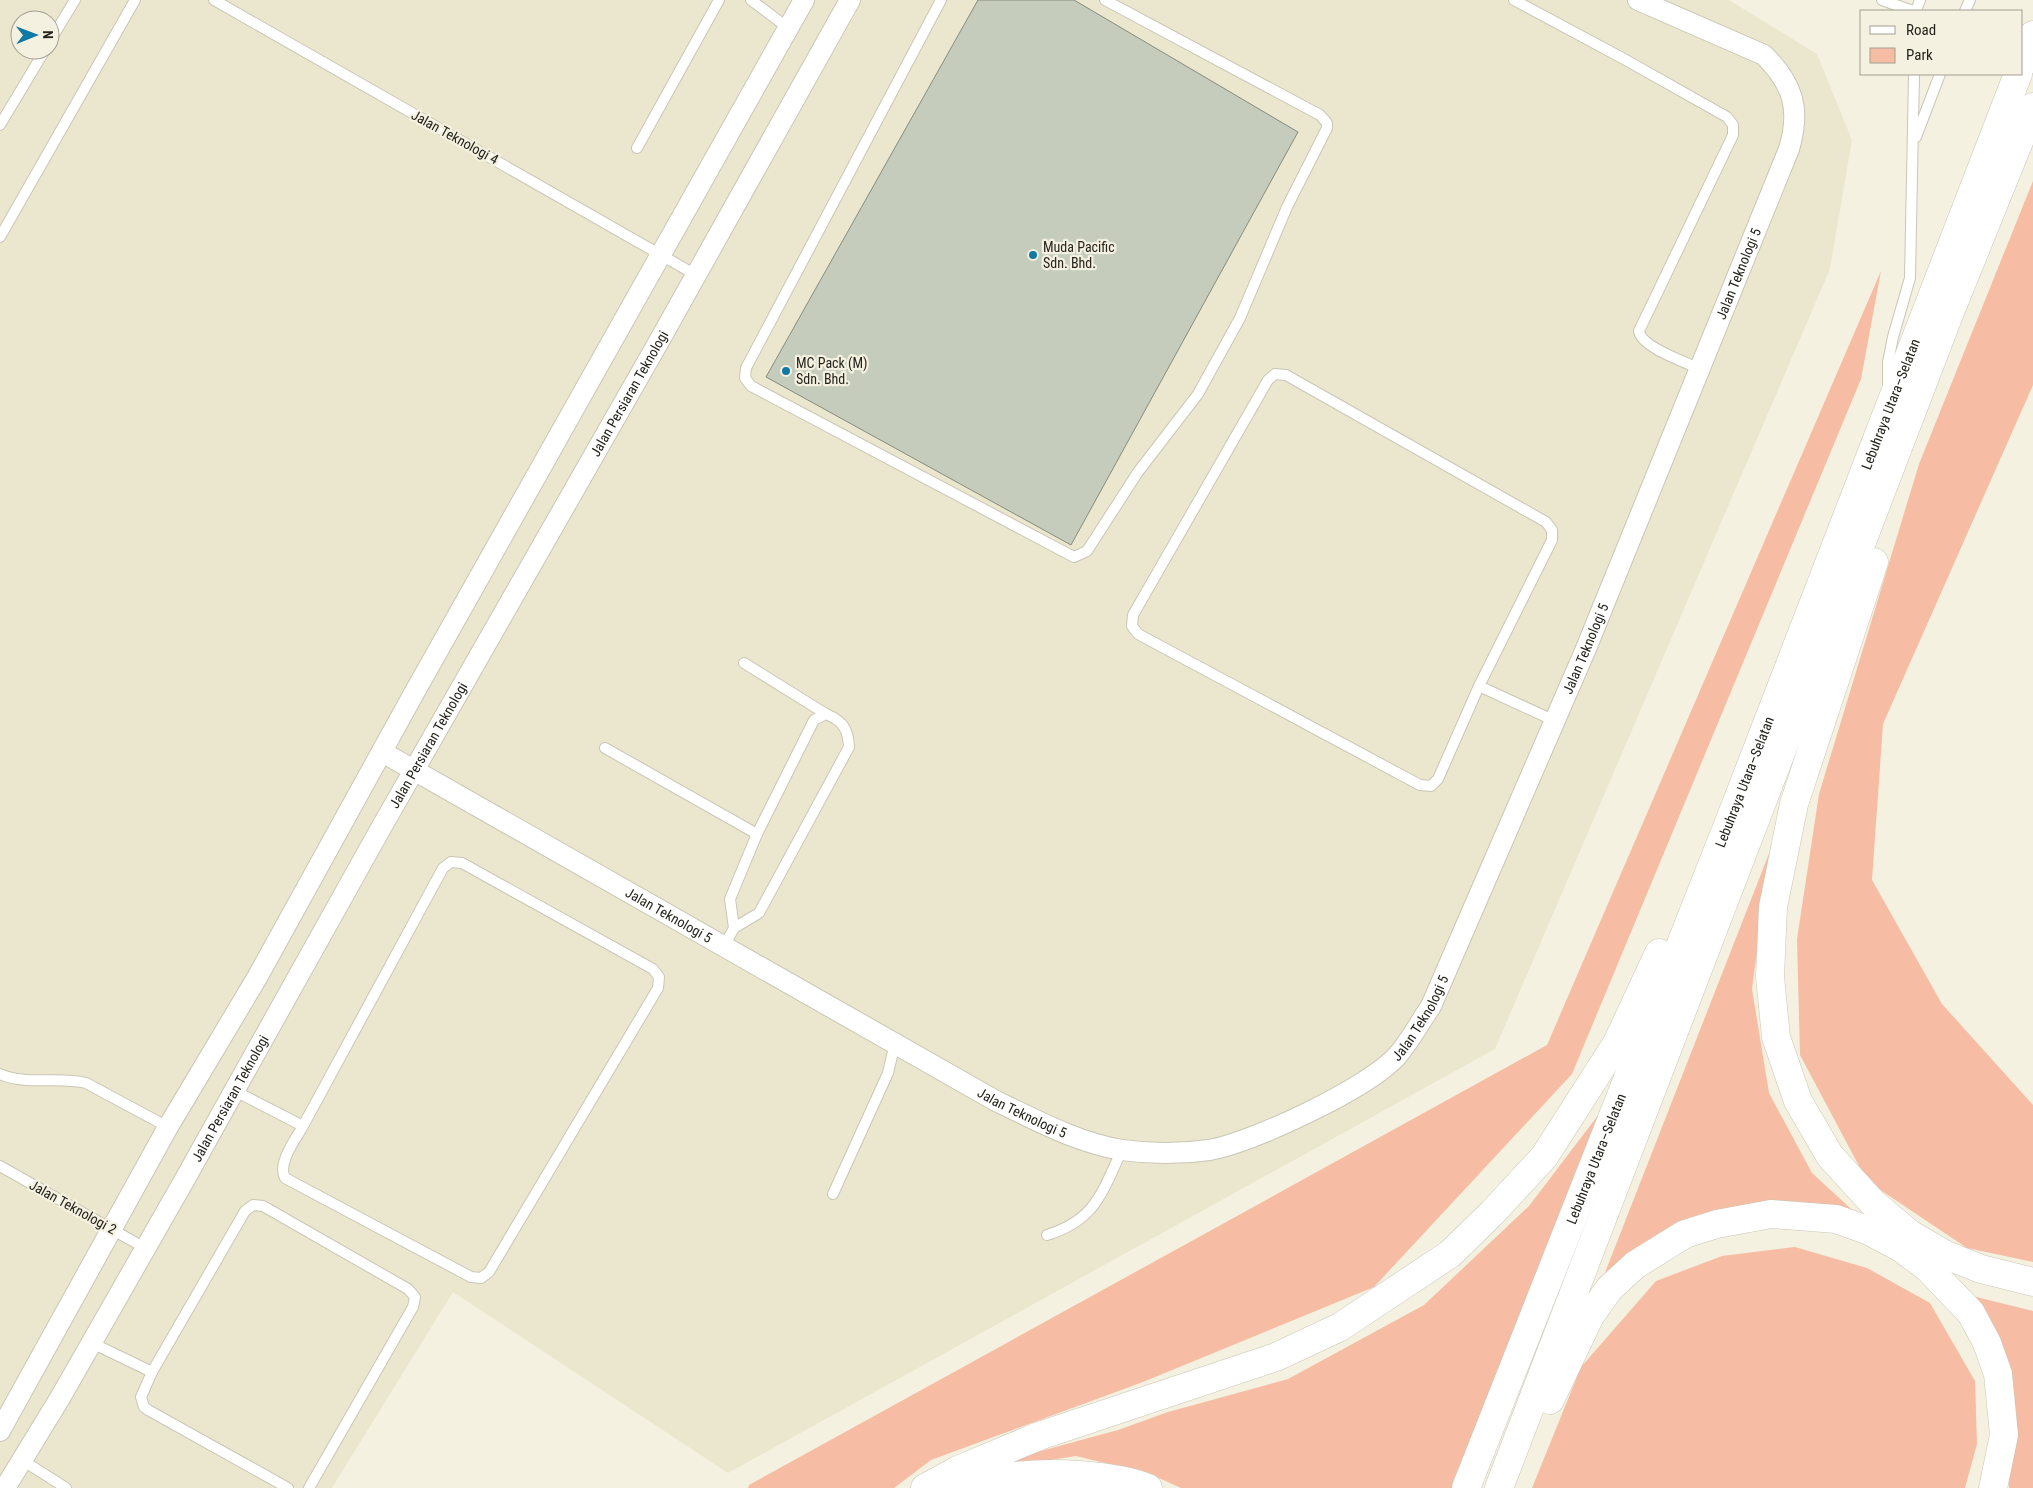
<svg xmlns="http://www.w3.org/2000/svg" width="2033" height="1488" font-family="'Roboto Condensed',sans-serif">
<rect width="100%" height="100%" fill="#f5f1e0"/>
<path fill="#ebe7ce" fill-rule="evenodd" d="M0 0H1729L1817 54 1852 140 1830 269 1495 1049 728 1473 453 1292 332 1488H0ZM20 20H50V50H20Z"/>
<g fill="#f6bda4">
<path d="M2033 181V385L1883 724 1872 880 1942 1004 2033 1105V1262L1967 1248 1867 1181 1800 1055 1797 939 1819 794 1919 464Z"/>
<path d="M1881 271 1861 379 1572 1074 1374 1287 1143 1382 931 1460 894 1488H748L749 1485 1547 1045Z"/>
<path d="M1770 851 1752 989 1769 1093 1812 1173 1873 1229 1777 1206 1715 1210 1662 1236 1599 1288Z"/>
<path d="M1599 1114 1455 1488H1181L1150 1474 1076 1456 1000 1468V1462L1118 1430 1168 1412 1288 1379 1424 1305 1529 1206Z"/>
<path d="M1795 1247 1867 1268 1930 1303 1975 1381 1977 1444 1965 1488H1532L1581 1367 1656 1281 1722 1256Z"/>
<path d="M1960 1293 2033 1311V1488H2009L2004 1358Z"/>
</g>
<path fill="#c5ccbc" stroke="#868c7d" d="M978 0H1074L1298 132 1071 545 766 377Z"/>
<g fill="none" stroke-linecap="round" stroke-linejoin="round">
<g stroke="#c9c6b6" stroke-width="12">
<g id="lane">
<path d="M214 0 696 275"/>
<path d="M751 0 788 28"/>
<path d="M941 0 746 368 745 378 751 386 1074 557 1087 551 1138 472 1198 394 1240 318 1287 207 1327 128V123L1320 115 1105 0"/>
<path d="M1514 0 1624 59 1727 117 1733 125V135L1639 331C1641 347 1685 362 1700 369"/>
<path d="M1882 0 1913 11"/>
<path d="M1916 11 1920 0"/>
<path d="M1965 11 1970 0"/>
<path d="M50 41 75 0"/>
<path d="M0 125 45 50"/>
<path d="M1916 137 1940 74"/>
<path d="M637 148 719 0"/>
<path d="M0 237 135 0"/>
<path d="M1275 374 1286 375 1546 522 1552 530V540L1479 686 1438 779 1431 786 1420 785 1138 634 1132 626 1133 615 1268 380Z"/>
<path d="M1888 385V362L1893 337 1910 278 1914 74"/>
<path d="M744 663 826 714"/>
<path d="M1479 686 1555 721"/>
<path d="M605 748 757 834"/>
<path d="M724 946 734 928 759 913 849 747C848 729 843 721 826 714L814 720 757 834 730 899 734 928"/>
<path d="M0 1074C28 1086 57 1076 86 1083L168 1127"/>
<path d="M235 1091 303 1126 443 868 451 862 462 863 653 969 659 977 658 988 489 1272 481 1278 471 1277 285 1178C277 1163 296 1139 303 1126"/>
<path d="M0 1166 145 1248"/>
<path d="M833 1194 888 1073 895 1043"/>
<path d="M1047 1235C1096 1220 1102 1192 1122 1150"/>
<path d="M92 1343 152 1372"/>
<path d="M22 1460 66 1488"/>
<path d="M288 1488 148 1410 144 1407 141 1397 152 1372 245 1211 253 1205 263 1206 408 1289 415 1297 413 1307 309 1488"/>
</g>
</g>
<g stroke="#c9c6b6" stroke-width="22">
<g id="street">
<path id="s1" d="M382 752 996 1101C1036 1120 1078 1143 1122 1150 1150 1154 1181 1154 1209 1150 1252 1143 1368 1088 1397 1056 1410 1041 1420 1022 1431 1006L1585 651 1789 149C1801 109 1793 84 1764 55L1638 0"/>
<path d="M0 1431 168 1127 258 976 413 695 804 0"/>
<path id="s2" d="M5 1488 60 1398 185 1179 381 828 658 343 850 0"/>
</g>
</g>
<g stroke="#c9c6b6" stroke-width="29">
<g id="highway">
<path d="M2022 64 2033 35"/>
<path d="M1874 562 1794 804 1773 907 1770 977 1776 1037 1798 1101 1830 1156 1873 1203 1910 1234 1946 1255 1981 1269 2033 1282"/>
<path d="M1550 1400 1590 1316 1609 1289 1635 1265 1685 1234 1717 1224 1771 1214 1836 1219 1867 1230 1901 1248 1928 1268 1971 1313 1987 1343 1998 1374 2004 1435 1993 1488"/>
<path d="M925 1488 958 1470 1039 1436 1276 1357 1340 1327 1450 1254 1492 1213 1544 1157 1617 1043 1659 953"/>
<path d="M969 1488C984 1484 999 1478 1014 1476 1052 1472 1113 1474 1148 1488"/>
<path id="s3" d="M1466 1488 1733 812 2018 74"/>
<path d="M1499 1488 1950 312 2033 107"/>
</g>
</g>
<use href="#lane" stroke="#fff" stroke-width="10"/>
<use href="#street" stroke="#fff" stroke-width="20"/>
<use href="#highway" stroke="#fff" stroke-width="28"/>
</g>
<g fill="#1079a4" stroke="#f5f1e0" stroke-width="2">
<circle cx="1033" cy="255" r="5"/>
<circle cx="786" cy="371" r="5"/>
</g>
<g text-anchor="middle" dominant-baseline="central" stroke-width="4.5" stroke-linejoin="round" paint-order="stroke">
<g font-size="14" fill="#24231c" stroke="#f5f1e0">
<text transform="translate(455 137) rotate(29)">Jalan Teknologi 4</text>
<text stroke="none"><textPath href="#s1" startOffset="1996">Jalan Teknologi 5</textPath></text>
<text stroke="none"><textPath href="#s2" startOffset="1260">Jalan Persiaran Teknologi</textPath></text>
<text stroke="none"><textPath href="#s3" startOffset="1164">Lebuhraya Utara–Selatan</textPath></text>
<text stroke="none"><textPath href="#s1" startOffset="1591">Jalan Teknologi 5</textPath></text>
<text stroke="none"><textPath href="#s2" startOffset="855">Jalan Persiaran Teknologi</textPath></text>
<text stroke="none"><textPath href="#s3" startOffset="759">Lebuhraya Utara–Selatan</textPath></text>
<text stroke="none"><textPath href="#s1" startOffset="330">Jalan Teknologi 5</textPath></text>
<text stroke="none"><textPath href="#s1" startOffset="1186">Jalan Teknologi 5</textPath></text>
<text stroke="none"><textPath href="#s2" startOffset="450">Jalan Persiaran Teknologi</textPath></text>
<text stroke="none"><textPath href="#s1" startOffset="735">Jalan Teknologi 5</textPath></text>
<text stroke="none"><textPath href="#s3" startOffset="354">Lebuhraya Utara–Selatan</textPath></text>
<text transform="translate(73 1207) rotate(29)">Jalan Teknologi 2</text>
</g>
<g font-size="14" fill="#24231c" stroke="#f5f1e0" text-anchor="start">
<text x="1043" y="247">Muda Pacific<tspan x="1043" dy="16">Sdn. Bhd.</tspan></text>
<text x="796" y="363">MC Pack (M)<tspan x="796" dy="16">Sdn. Bhd.</tspan></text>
</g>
</g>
<rect x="1860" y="10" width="162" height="65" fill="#f5f1e0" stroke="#a19f92"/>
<rect x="1870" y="26" width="25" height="8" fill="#ffffff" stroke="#a19f92"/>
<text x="1906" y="35" font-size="15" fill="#24231c">Road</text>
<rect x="1870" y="48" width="25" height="15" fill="#f6bda4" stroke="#a19f92"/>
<text x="1906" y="60" font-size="15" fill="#24231c">Park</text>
<g transform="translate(35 35) rotate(89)"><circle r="24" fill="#f5f1e0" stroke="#a19f92"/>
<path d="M0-4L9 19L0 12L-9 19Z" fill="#1079a4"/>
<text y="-8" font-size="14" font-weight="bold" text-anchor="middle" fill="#24231c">N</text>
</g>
</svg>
